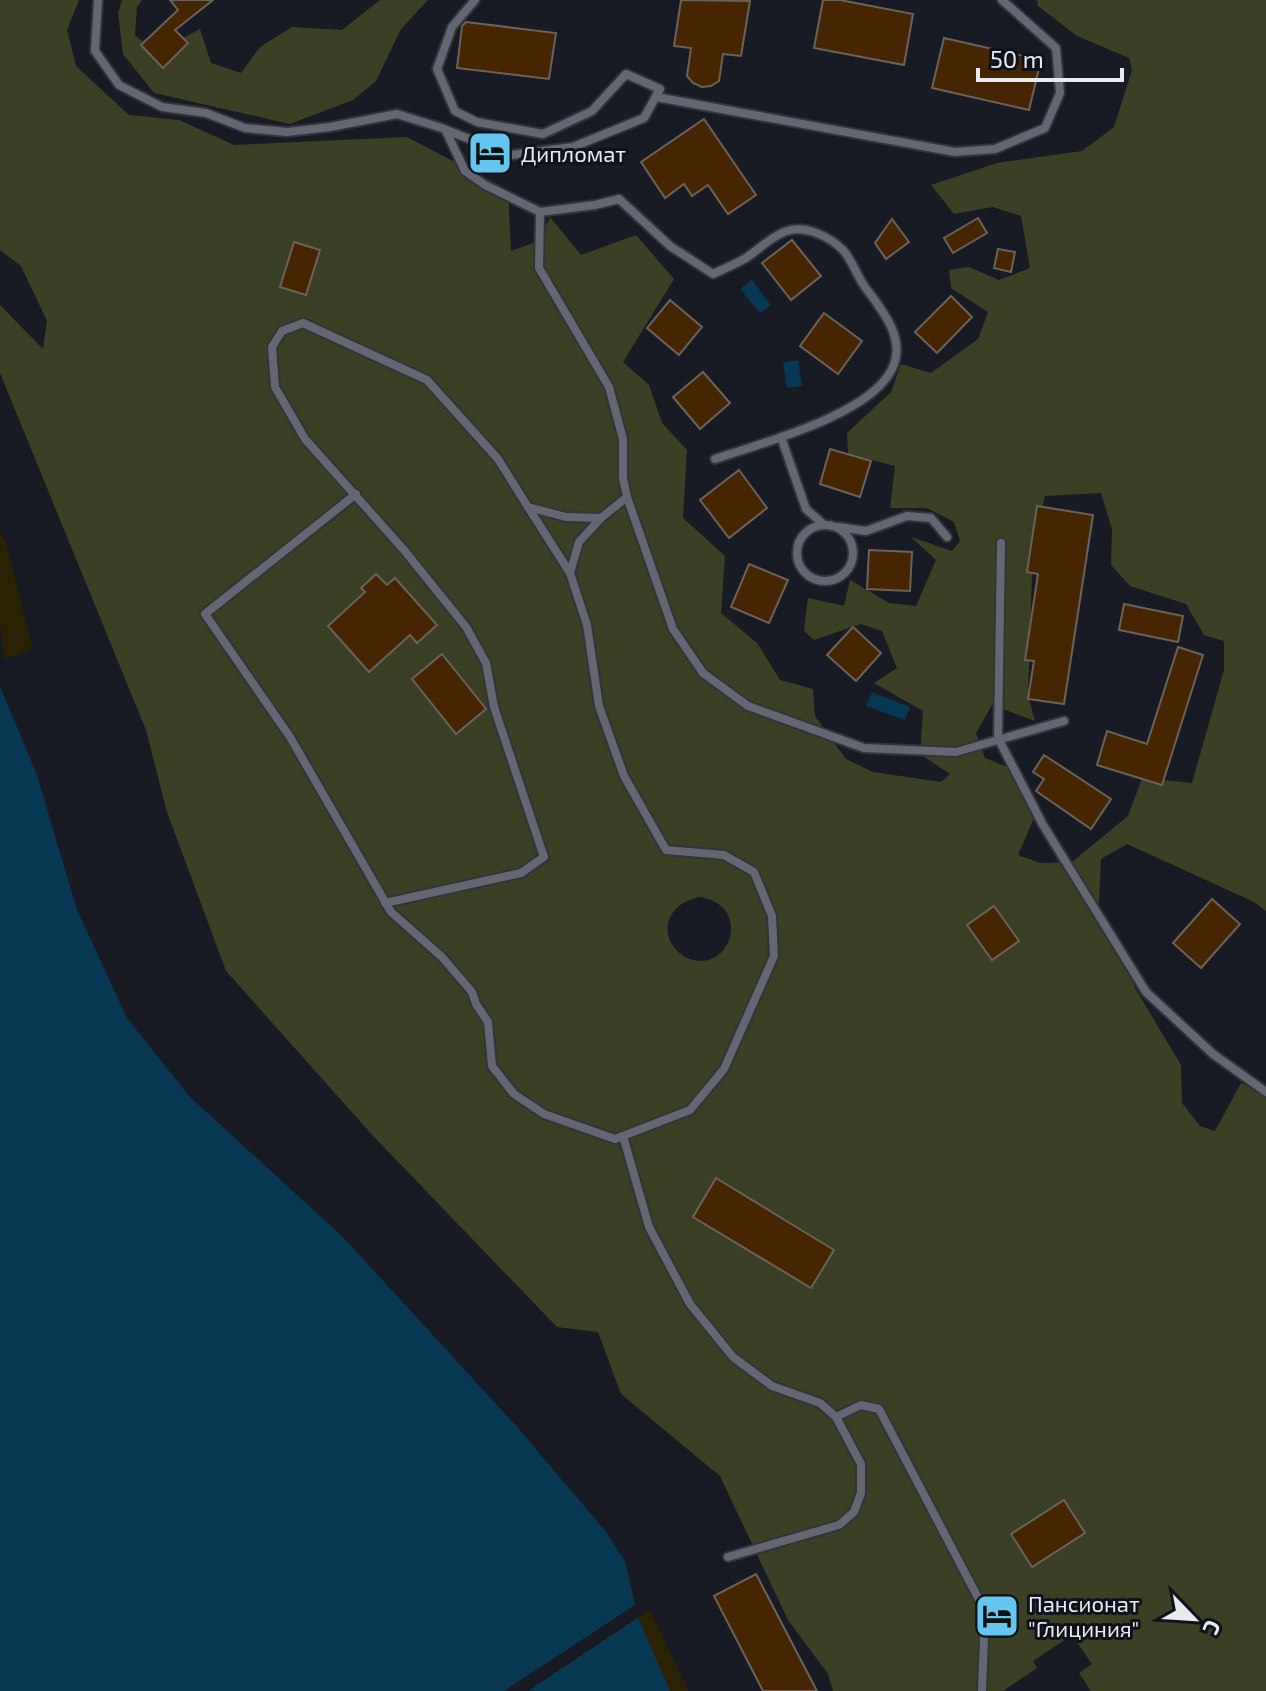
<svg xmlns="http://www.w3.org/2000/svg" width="1266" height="1691" font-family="'Exo 2',sans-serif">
<rect width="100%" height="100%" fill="#181b24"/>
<g fill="#3b4024" fill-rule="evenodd">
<path d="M0 0H79L67 30 76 66 129 115 179 120 234 145 407 137 508 190 511 251 539 241 550 217 581 255 636 235 674 279 623 362 649 385 662 423 687 450 683 518 725 556 721 613 757 643 780 680 813 689 815 716 846 759 873 772 941 782 950 774 920 754 923 711 874 683 897 668 882 631 861 624 814 640 804 631 808 598 844 606 850 580 889 603 916 606 936 560 911 537 952 551 960 541 954 522 927 508H890L895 466 848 454 847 433 891 392 901 364 931 373 978 339 988 312 951 288 949 270 969 267 999 280 1030 268 1021 216 993 207 954 214 931 185 997 163 1082 151 1114 127 1132 70 1129 58 1077 36 1038 6 1037 0H1266V911L1254 902 1127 844 1101 859 1098 927 1126 949 1135 988 1181 1065 1182 1103 1200 1126 1215 1131 1241 1083 1266 1095V1691H1091L1079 1673 1092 1664 1072 1635 1033 1661 1037 1668 1003 1691H833L828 1674 788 1620 720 1476 621 1394 598 1332 557 1327 375 1138 226 971 167 812 146 730 0 373V305L43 349 47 321 21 266 0 250ZM1101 493 1112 529 1111 565 1130 586 1186 604 1204 635 1224 641V670L1192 783 1142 778 1128 816 1072 862 1040 863 1018 855 1038 809 1012 769 985 758 976 733 992 705 1035 721 1028 696 1033 545 1045 496ZM377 574 387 585 417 642 410 635 369 672 328 626 365 592 361 587ZM700 897C753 905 731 976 687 958 680 955 674 948 670 941 661 918 679 900 700 897ZM717 1178 834 1249 811 1288 693 1217ZM1063 1500 1084 1533 1032 1567 1011 1534Z"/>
<path d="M122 0H142L137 7 135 35 156 53 200 29 211 63 241 73 260 47 292 27 342 30 380 0H428L401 29 376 81 353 100 290 124 154 93 123 54 118 13Z"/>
</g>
<g fill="#2a2202">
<path d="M0 533 6 542 33 649 5 659 0 627Z"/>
<path d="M650 1610 689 1691H670L638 1617Z"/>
</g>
<g fill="#063753">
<path d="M752 280 771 305 760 313 740 289Z"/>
<path d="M798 360 802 386 787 388 783 363Z"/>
<path d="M0 686 37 775 77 910 127 1018 190 1097 343 1237 519 1429 606 1532 625 1561 638 1617 670 1691H0Z"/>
<path d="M872 692 910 707 905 720 866 706Z"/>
</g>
<path fill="#181b24" d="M638 1603 642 1615 528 1691H504Z"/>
<g fill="#472501" stroke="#6b625a" stroke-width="2">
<path d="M170 0H213L175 30 188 43 163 68 141 45 178 10Z"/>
<path d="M681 0 750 1 741 56 723 54 719 81 711 86 702 87 693 83 687 76 691 48 674 46Z"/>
<path d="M823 0H840L913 14 904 65 814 48Z"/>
<path d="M466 22 556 33 549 79 457 68 462 26Z"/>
<path d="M944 38 1041 60 1029 110 932 88Z"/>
<path d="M704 119 756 195 728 214 708 185 692 196 684 184 665 198 641 162Z"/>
<path d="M978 218 987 233 953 253 944 238Z"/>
<path d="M892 219 909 242 886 259 875 243Z"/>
<path d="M792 240 821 276 791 300 762 263Z"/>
<path d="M294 242 320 250 306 295 280 287Z"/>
<path d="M998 249 1015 252 1011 272 994 268Z"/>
<path d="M951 296 972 317 937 353 915 332Z"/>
<path d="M670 300 702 327 679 355 647 328Z"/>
<path d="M824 313 862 341 838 374 800 346Z"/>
<path d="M703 372 730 403 700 429 673 397Z"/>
<path d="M830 449 871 461 860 497 820 484Z"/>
<path d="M739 470 767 508 729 538 700 500Z"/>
<path d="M1037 506 1093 515 1064 704 1028 699 1034 661 1025 660 1038 574 1027 572Z"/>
<path d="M869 550 912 552 910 591 867 589Z"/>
<path d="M749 564 788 580 769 623 731 607Z"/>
<path d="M376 574 387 585 395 578 437 625 417 643 410 635 369 672 328 626 365 592 361 588Z"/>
<path d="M1124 604 1183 616 1178 642 1119 630Z"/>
<path d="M853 627 881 653 856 681 827 655Z"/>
<path d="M1178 647 1203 655 1162 785 1097 765 1107 731 1147 744Z"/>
<path d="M442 654 486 709 456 734 412 679Z"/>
<path d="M1044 755 1111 799 1091 829 1036 791 1044 779 1033 772Z"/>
<path d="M1212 899 1240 924 1201 968 1173 943Z"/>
<path d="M994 906 1019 941 992 960 967 925Z"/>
<path d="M716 1178 834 1250 811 1288 693 1217Z"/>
<path d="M1064 1500 1085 1533 1032 1567 1011 1534Z"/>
<path d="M756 1574 817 1691H763L714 1596Z"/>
</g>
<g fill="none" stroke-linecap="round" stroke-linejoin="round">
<g stroke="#31343a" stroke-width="12">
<g id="lane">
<path d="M98 0 95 51 119 85 162 107 206 113 245 128 287 132 330 127 397 114 445 129 465 171 485 185 540 212 595 205 619 199 670 246 713 274C724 269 735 264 746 258 758 250 773 235 787 231 806 225 830 237 843 250 852 260 857 276 865 287 882 310 907 339 892 369 870 415 762 443 715 459"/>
<path d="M656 97 955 152 995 149 1045 128 1060 93 1056 48 1002 0"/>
<path d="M446 130 511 155 573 147 644 118 660 89 626 74 592 111 543 134 477 122 455 111 437 69 452 27 475 0"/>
<path d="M540 212 539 268 609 387 623 439V478L627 497 673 629 703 673 748 706 864 748 956 752 1064 721"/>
<path d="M781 437 806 509 823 524"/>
<path d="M356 494 205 614 290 737 391 912 442 957 472 992 476 1004 488 1022 492 1066 514 1094 544 1114 615 1139 690 1110 724 1069 774 956 772 916 754 872 724 855 666 850 624 776 599 706 587 625 570 573 528 507"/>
<circle cx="825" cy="553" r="28"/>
<path d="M838 527 866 531 907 516 931 518 947 537"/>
<path d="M1001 543 998 738 1043 825 1146 992 1213 1054 1266 1092"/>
<path d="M570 573 579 542 601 518 627 497"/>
<path d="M385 903 521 873 544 857 494 707 486 663 466 627 404 550 305 439 275 387 272 347 282 331 303 323 427 380 498 459 528 507 566 517 601 518"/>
<path d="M623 1136 649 1227 690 1304 733 1357 772 1386 820 1403 836 1417 861 1464V1493L854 1512 839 1525 728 1557"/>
<path d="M836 1417 861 1405 879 1409 985 1611 982 1691"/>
</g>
</g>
<use href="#lane" stroke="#646772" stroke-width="8"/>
</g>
<defs>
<g id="hotel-square" transform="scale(2.3)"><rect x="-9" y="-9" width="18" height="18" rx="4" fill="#64c5ee" stroke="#0f121a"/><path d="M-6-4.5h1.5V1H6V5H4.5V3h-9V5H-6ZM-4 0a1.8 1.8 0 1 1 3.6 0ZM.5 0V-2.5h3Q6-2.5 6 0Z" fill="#111"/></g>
</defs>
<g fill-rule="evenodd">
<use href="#hotel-square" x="490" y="153"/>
<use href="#hotel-square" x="997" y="1616"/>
</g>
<g text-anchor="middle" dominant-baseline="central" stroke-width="6" stroke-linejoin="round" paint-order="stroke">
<g font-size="22" fill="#e7eaf0" stroke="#0f121a" text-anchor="start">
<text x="521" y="153">Дипломат</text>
<text x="1028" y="1603">Пансионат<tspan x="1028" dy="25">"Глициния"</tspan></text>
</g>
</g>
<g transform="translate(1194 1619) rotate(115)" stroke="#0f121a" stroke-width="6" paint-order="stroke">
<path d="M0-6L14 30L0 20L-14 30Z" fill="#e7eaf0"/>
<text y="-12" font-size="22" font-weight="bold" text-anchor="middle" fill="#e7eaf0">С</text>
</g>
<path d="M978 68v12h144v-12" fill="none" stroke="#e7eaf0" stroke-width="4"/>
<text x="990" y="68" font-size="24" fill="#e7eaf0" stroke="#0f121a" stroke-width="6" paint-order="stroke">50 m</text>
</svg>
